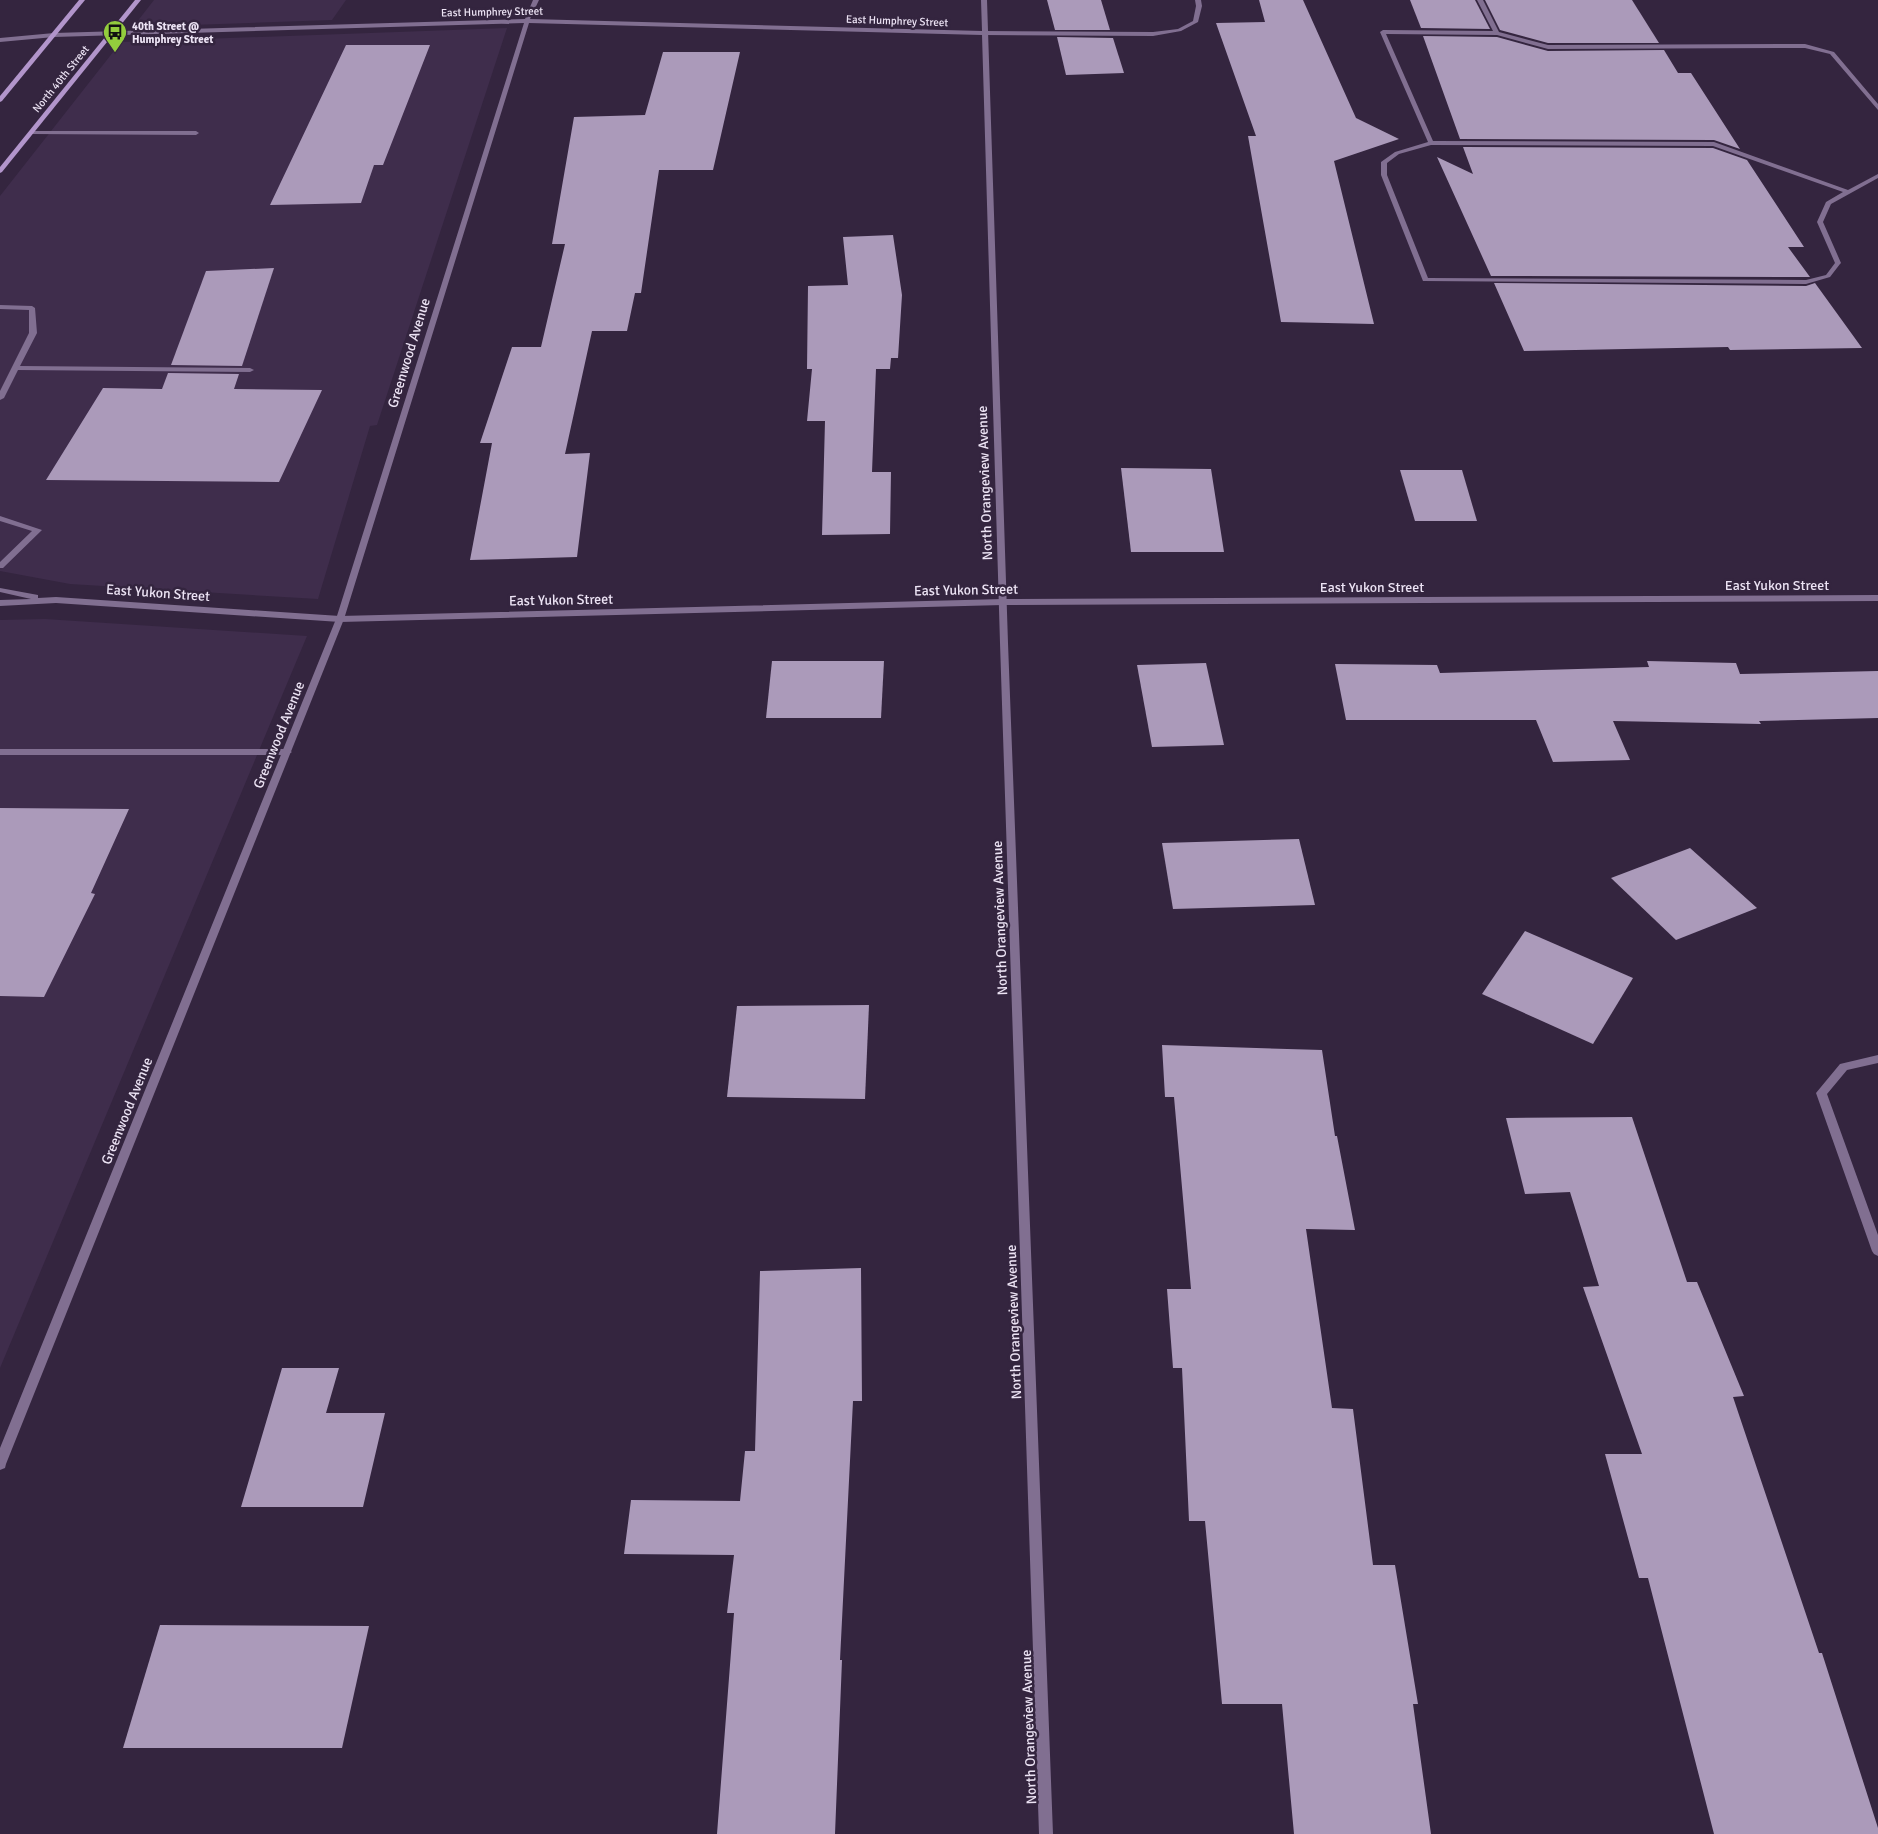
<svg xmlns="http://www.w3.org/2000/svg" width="1878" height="1834" font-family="Signika,sans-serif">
<rect width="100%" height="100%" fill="#34253f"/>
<g fill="#3f2d4c">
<path d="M154 0H346L332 20 133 27Z"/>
<path d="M507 28 377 425 370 426 318 599 70 584 0 571V196L121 42Z"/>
<path d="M45 619 307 636 0 1368V620Z"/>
</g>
<g fill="#ab9aba">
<path d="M1047 0H1101L1110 30H1055Z"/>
<path d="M1259 0H1303L1356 118 1399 139 1334 161 1374 324 1281 322 1248 136H1256L1216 23 1265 22Z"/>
<path d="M1410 0H1475L1490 29 1421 28Z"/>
<path d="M1485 0H1632L1659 43H1548L1500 30Z"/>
<path d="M1423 36 1497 37 1548 51 1664 50 1678 73H1691L1740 149 1714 140 1460 139Z"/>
<path d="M1057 37 1113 38 1124 73 1066 75Z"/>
<path d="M346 45H430L383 165H374L361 203 270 205Z"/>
<path d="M663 52H740L713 170H659L641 293H635L627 331H592L565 454 590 453 577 557 470 560 492 443H480L512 347H541L565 244H552L574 117 645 115Z"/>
<path d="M1463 147 1713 148 1747 160 1804 247H1788L1810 277 1491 276 1437 157 1473 174Z"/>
<path d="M893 235 902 295 898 358H891L890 369H876L872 472H891L890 534 822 535 825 421H807L812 369H807L808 286 848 285 843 237Z"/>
<path d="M274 268 242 366 171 365 206 271Z"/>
<path d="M1494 283 1806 286 1815 283 1862 348 1730 350 1728 347 1524 351Z"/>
<path d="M168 373 239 374 234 389 322 390 279 482 46 480 103 388 162 389Z"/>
<path d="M1121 468 1211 469 1224 552H1131Z"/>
<path d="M1400 470H1462L1477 521H1415Z"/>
<path d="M772 661H884L881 718H766Z"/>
<path d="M1647 661 1736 663 1740 674 1878 671V718L1759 721 1761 724 1613 721 1630 760 1553 762 1536 720H1346L1335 664 1437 665 1440 673 1649 667Z"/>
<path d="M1206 663 1224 745 1152 747 1137 665Z"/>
<path d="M0 808 129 809 91 893 95 894 44 997 0 996Z"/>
<path d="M1299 839 1315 905 1173 909 1162 843Z"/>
<path d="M1690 848 1757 908 1676 940 1611 878Z"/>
<path d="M1525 931 1633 978 1593 1044 1482 994Z"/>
<path d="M869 1005 865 1099 727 1097 737 1006Z"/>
<path d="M1162 1045 1322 1050 1335 1136H1337L1355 1230 1306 1229 1332 1408 1353 1409 1373 1565H1395L1418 1704H1413L1431 1834H1294L1282 1704H1222L1205 1521H1189L1182 1368H1173L1167 1289H1191L1174 1097H1165Z"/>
<path d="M1632 1117 1687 1282H1697L1744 1396 1733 1397 1819 1653H1822L1878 1828V1834H1714L1648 1578H1639L1605 1454H1642L1583 1287 1599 1286 1570 1192 1525 1194 1506 1118Z"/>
<path d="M861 1268 862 1401H853L840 1660H842L835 1834H717L734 1613H727L734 1555 624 1554 631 1500 740 1501 745 1451H755L760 1271Z"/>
<path d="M282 1368H339L326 1413H385L363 1507H241Z"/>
<path d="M160 1625 369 1626 342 1748H123Z"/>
</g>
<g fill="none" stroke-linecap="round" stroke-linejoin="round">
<g fill="#816f91" fill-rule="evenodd">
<path d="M1195 0H1201L1202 6 1198 22 1181 31 1153 36 984 35 981 33 984 31 1153 32 1178 29 1193 21 1196 6Z"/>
<path d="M1477 0H1483L1499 32 1548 45 1805 44 1834 52 1878 104V110L1830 54 1805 48 1548 49 1497 35 1386 34 1433 141 1714 142 1848 190 1878 174V178L1831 204 1823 222 1841 263 1840 264 1830 277 1806 284 1423 281 1381 175V162L1395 152 1428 142 1380 32 1383 30 1493 31ZM1431 145 1713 146 1843 192 1826 202 1817 222 1835 263 1826 275 1806 280 1428 278 1387 175V163L1399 154Z"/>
<path d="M29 131H196L199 133 196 135 31 134 29 133Z"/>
<path d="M0 305 32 306 35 308 37 333 20 366 250 368 254 370 250 372 18 370 4 398 0 400V391L29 333V310L0 309Z"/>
<path d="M0 516 42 530 3 568H0V562L32 531 0 521Z"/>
<path d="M0 749H287L292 752 287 755H0Z"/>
</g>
<g fill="#816f91" fill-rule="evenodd">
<path d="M533 0H539L530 19 982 31 981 0H987L1008 643 1053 1834H1039L1000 643 982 35 529 23 344 619 6 1464 5 1468 0 1470V1448L336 619 524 23 54 37 0 42V38L54 33 525 19Z"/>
<path d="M1878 1055V1063L1847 1070 1827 1094 1878 1235V1256L1874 1254 1872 1251 1816 1093 1840 1064Z"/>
</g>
<path fill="#816f91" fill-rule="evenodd" d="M0 588 38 595V598L56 597 340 616 1003 599 1878 595V601L1003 605 340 622 56 603 0 606V600L31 599 0 592Z"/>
<g fill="#b295cb" fill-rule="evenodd">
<path d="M79 0H85L2 101 0 102V96Z"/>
<path d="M135 0H141L2 172 0 173V167Z"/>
</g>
</g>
<defs>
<g id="bus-pin" transform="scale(1.25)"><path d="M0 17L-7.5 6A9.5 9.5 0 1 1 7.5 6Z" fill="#93cd3d" stroke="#34253f"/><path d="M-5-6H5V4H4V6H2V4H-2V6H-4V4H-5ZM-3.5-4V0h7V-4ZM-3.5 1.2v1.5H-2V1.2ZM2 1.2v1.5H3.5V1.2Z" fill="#111"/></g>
</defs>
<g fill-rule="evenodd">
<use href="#bus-pin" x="115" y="32"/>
</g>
<g text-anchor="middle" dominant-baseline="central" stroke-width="5" stroke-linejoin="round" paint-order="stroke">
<g font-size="11" fill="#ece3f4" stroke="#34253f">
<text transform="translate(492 12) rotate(-1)">East Humphrey Street</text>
<text transform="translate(897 21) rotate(2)">East Humphrey Street</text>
<text transform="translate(61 79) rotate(-51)">North 40th Street</text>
</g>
<g font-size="11" font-weight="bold" fill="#ece3f4" stroke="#34253f" text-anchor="start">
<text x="132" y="26">40th Street @<tspan x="132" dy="13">Humphrey Street</tspan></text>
</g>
<g font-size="14" fill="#ece3f4" stroke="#34253f">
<text transform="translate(409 353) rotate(-73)">Greenwood Avenue</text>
<text transform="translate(985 483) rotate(-92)">North Orangeview Avenue</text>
<text x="1777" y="585">East Yukon Street</text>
<text x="1372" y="587">East Yukon Street</text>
<text transform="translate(966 590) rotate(-1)">East Yukon Street</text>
<text transform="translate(158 593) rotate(4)">East Yukon Street</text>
<text transform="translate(561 600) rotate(-1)">East Yukon Street</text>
<text transform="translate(279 735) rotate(-68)">Greenwood Avenue</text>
<text transform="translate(1000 918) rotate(-92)">North Orangeview Avenue</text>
<text transform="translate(127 1111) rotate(-68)">Greenwood Avenue</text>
<text transform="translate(1014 1322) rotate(-92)">North Orangeview Avenue</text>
<text transform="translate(1029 1727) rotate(-92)">North Orangeview Avenue</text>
</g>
</g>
</svg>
